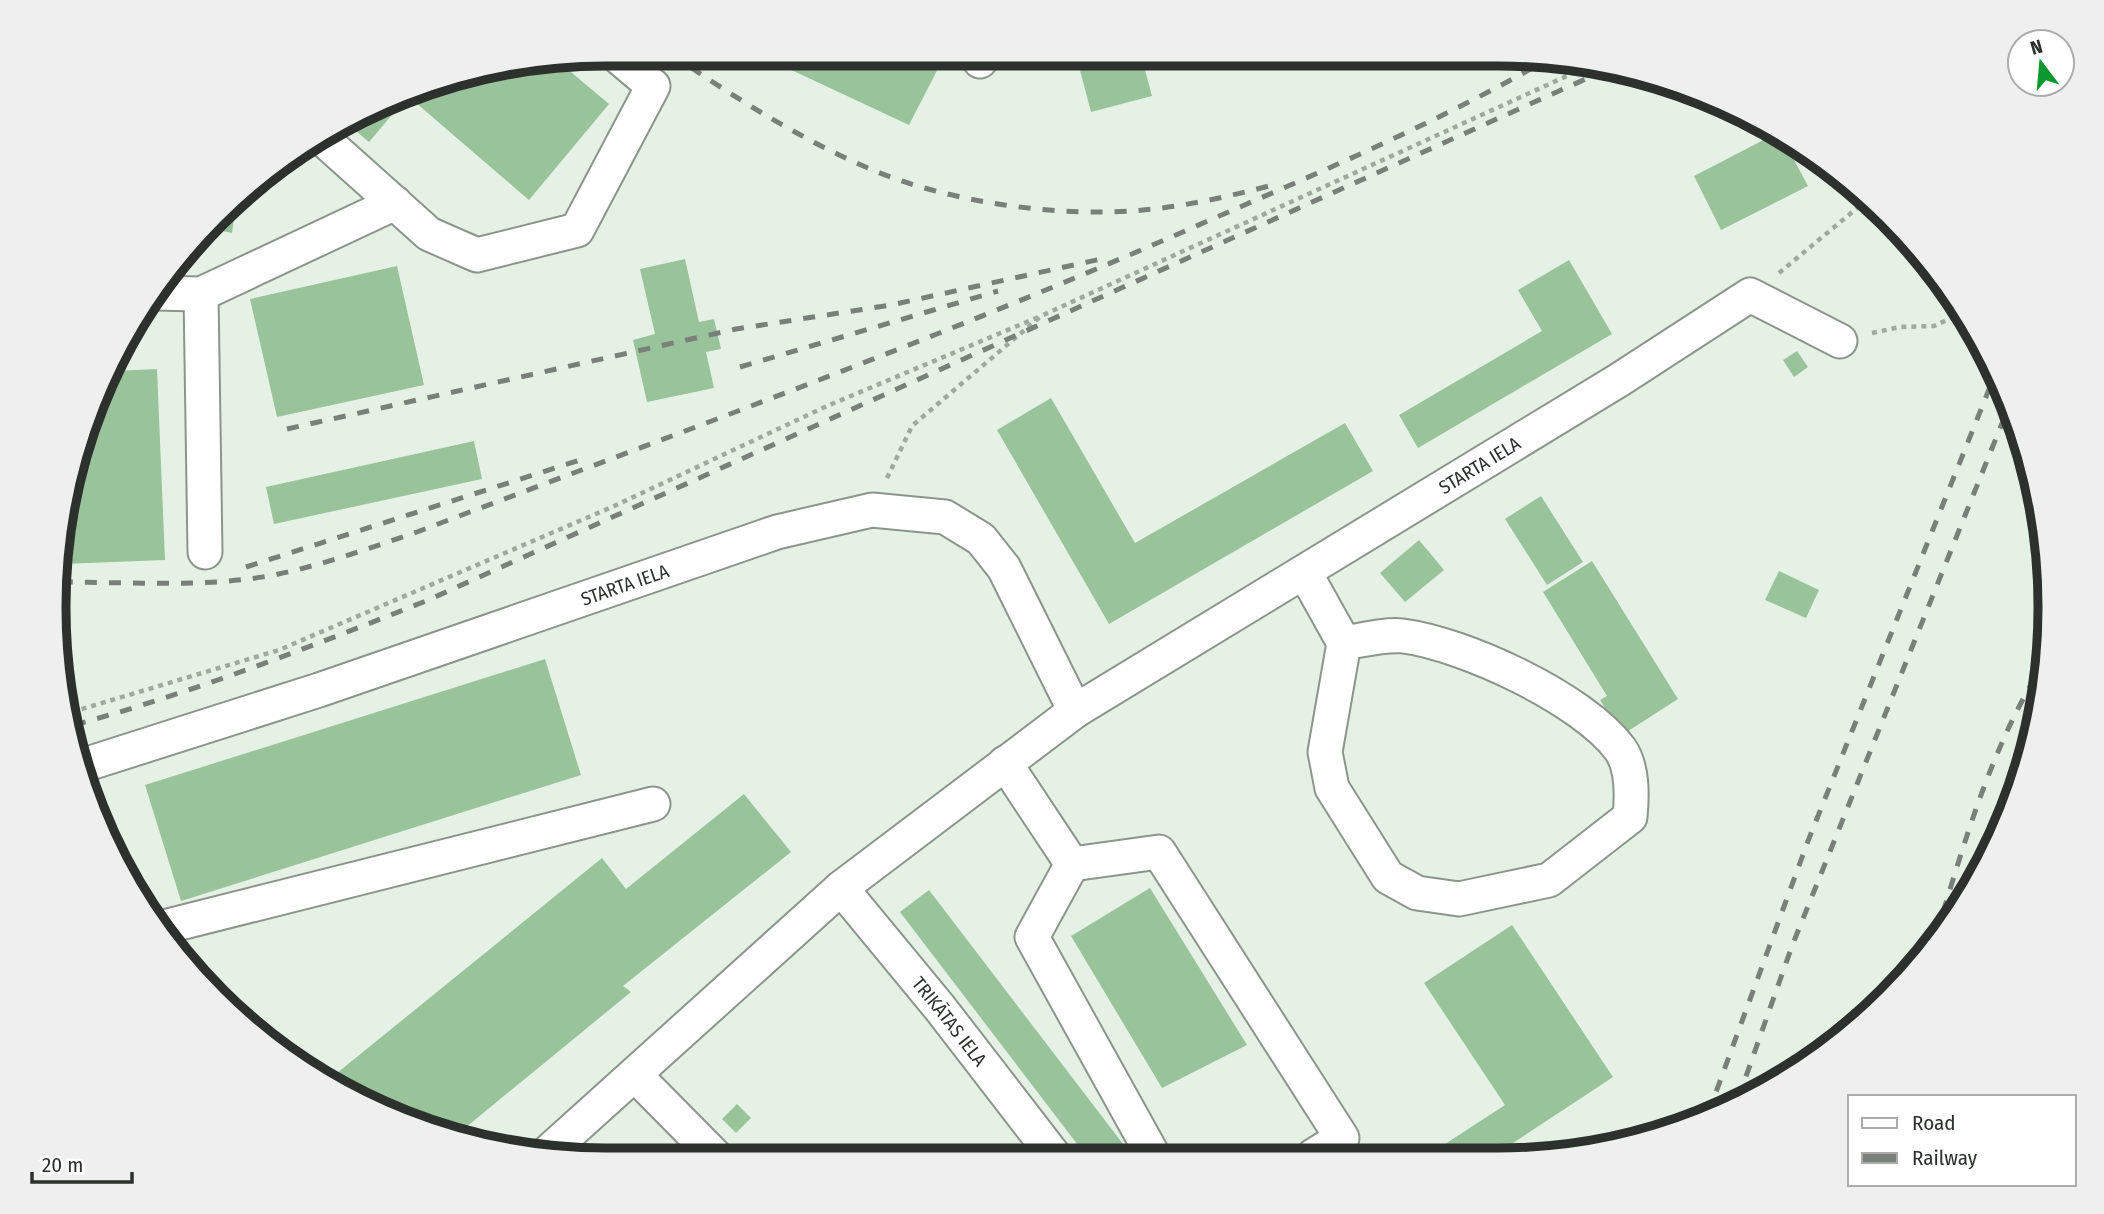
<svg xmlns="http://www.w3.org/2000/svg" width="2104" height="1214" font-family="'Fira Sans Condensed',sans-serif">
<rect width="100%" height="100%" fill="#e6f1e6"/>
<g fill="#99c39a">
<path d="M757 54H804L945 55 909 125Z"/>
<path d="M1076 55H1141L1152 96 1091 112Z"/>
<path d="M559 62 609 104 529 200 408 96 369 142 350 126 430 83Z"/>
<path d="M1779 132 1808 186 1721 230 1694 176Z"/>
<path d="M236 205 232 233 213 229 228 214Z"/>
<path d="M685 259 699 322 714 319 721 349 706 352 714 388 647 402 633 340 655 334 640 269Z"/>
<path d="M1569 260 1612 334 1418 448 1399 415 1542 331 1518 290Z"/>
<path d="M397 266 424 385 277 417 250 299Z"/>
<path d="M1797 351 1808 367 1794 377 1783 360Z"/>
<path d="M157 369 165 560 63 564 73 464 115 371Z"/>
<path d="M1051 398 1135 543 1345 423 1373 471 1109 624 997 430Z"/>
<path d="M474 441 482 479 274 524 266 487Z"/>
<path d="M1541 496 1583 562 1547 585 1505 519Z"/>
<path d="M1419 540 1444 570 1405 602 1380 573Z"/>
<path d="M1592 561 1678 699 1622 735 1600 700 1607 696 1543 592Z"/>
<path d="M1779 571 1819 590 1806 618 1765 600Z"/>
<path d="M545 659 581 775 181 901 145 785Z"/>
<path d="M744 794 791 852 623 986 631 992 454 1137 326 1082 602 858 626 889Z"/>
<path d="M1150 888 1247 1045 1162 1088 1071 936Z"/>
<path d="M929 890 1123 1144 1106 1157H1087L900 912Z"/>
<path d="M1512 925 1613 1077 1495 1155H1448L1442 1146 1505 1105 1424 983Z"/>
<path d="M737 1104 751 1118 736 1133 722 1119Z"/>
</g>
<g fill="none" stroke-linecap="round" stroke-linejoin="round">
<g stroke="#8c958c" stroke-width="37">
<g id="minor">
<path d="M980 61 984 55"/>
<path d="M324 140 429 234 477 255 577 230 653 86 615 54"/>
<path d="M154 293 201 294 395 203"/>
<path d="M201 294 205 552"/>
<path d="M1305 573 1344 643 1325 752 1332 788 1388 877 1417 893 1459 899 1549 880 1630 817C1632 796 1633 767 1620 749 1583 699 1465 644 1403 636 1385 634 1363 640 1344 643"/>
<path d="M1005 763 1072 864"/>
<path id="s1" d="M84 765 319 690 777 532 872 510 945 517 981 539 1004 568 1075 711"/>
<path d="M1072 864 1159 852 1342 1138 1313 1156"/>
<path d="M1072 864 1032 937 1154 1157"/>
<path id="s2" d="M841 888 940 1008 1055 1157"/>
<path d="M164 927 653 804"/>
<path d="M635 1075 717 1158"/>
<path id="s3" d="M546 1154 841 888 1075 711 1619 380 1750 295 1840 341"/>
</g>
</g>
<g stroke="#a0a9a0" stroke-width="4.5" stroke-dasharray="5 5" stroke-linecap="butt">
<path d="M1779 273 1868 199"/>
<path d="M1872 333 1900 327 1934 326 1962 313"/>
<path d="M887 478 912 426 1041 316 1591 65"/>
<path d="M72 712 279 650 612 507 827 406 1041 316"/>
</g>
<use href="#minor" stroke="#fff" stroke-width="33"/>
<g stroke="#798079" stroke-width="5" stroke-dasharray="12 12" stroke-linecap="butt">
<path d="M671 54C734 97 798 138 868 168 945 202 1060 218 1143 210 1188 206 1230 196 1273 185"/>
<path d="M740 367 998 291"/>
<path d="M287 429 736 329 891 305 1101 259"/>
<path d="M246 567 583 459"/>
<path d="M61 582C131 582 205 588 274 575 323 565 370 548 417 532 683 431 950 335 1210 220 1325 170 1441 121 1550 58"/>
<path d="M74 725C195 692 310 647 426 601L1610 68"/>
<path d="M1936 935C1965 841 1992 743 2046 660"/>
<path d="M1738 1099 1792 946 2009 406"/>
<path d="M1708 1114 1808 841 1996 372"/>
</g>
</g>
<g text-anchor="middle" dominant-baseline="central" stroke-width="5" stroke-linejoin="round" paint-order="stroke">
<g font-size="19" fill="#2d312d" stroke="#fff">
<text stroke="none"><textPath href="#s3" startOffset="1164">STARTA IELA</textPath></text>
<text stroke="none"><textPath href="#s1" startOffset="570">STARTA IELA</textPath></text>
<text stroke="none"><textPath href="#s2" startOffset="172">TRIKĀTAS IELA</textPath></text>
</g>
</g>
<path d="M0 0H2104V1214H0ZM606 66H1498A540 540 0 0 1 2038 606V608A540 540 0 0 1 1498 1148H606A540 540 0 0 1 66 608V606A540 540 0 0 1 606 66Z" fill="#eeefee" fill-rule="evenodd"/>
<path fill="none" stroke="#2d312d" stroke-width="9" d="M606 66H1498A540 540 0 0 1 2038 606V608A540 540 0 0 1 1498 1148H606A540 540 0 0 1 66 608V606A540 540 0 0 1 606 66Z"/>
<rect x="1848" y="1095" width="228" height="91" fill="#ffffff" stroke="#abadab" stroke-width="2"/>
<rect x="1862" y="1118" width="35" height="10" fill="#ffffff" stroke="#abadab" stroke-width="2"/>
<text x="1912" y="1130" font-size="21" fill="#2d312d">Road</text>
<rect x="1862" y="1153" width="35" height="10" fill="#798079" stroke="#abadab" stroke-width="2"/>
<text x="1912" y="1165" font-size="21" fill="#2d312d">Railway</text>
<g transform="translate(2041 63) rotate(344)"><circle r="33" fill="#ffffff" stroke="#abadab" stroke-width="2"/>
<path d="M0-5L12 26L0 18L-12 26Z" fill="#0c982e"/>
<text y="-10" font-size="19" font-weight="bold" text-anchor="middle" fill="#2d312d">N</text>
</g>
<path d="M32 1172v10h100v-10" fill="none" stroke="#2d312d" stroke-width="3.5"/>
<text x="42" y="1172" font-size="21" fill="#2d312d" stroke="#ffffff" stroke-width="5" paint-order="stroke">20 m</text>
</svg>
